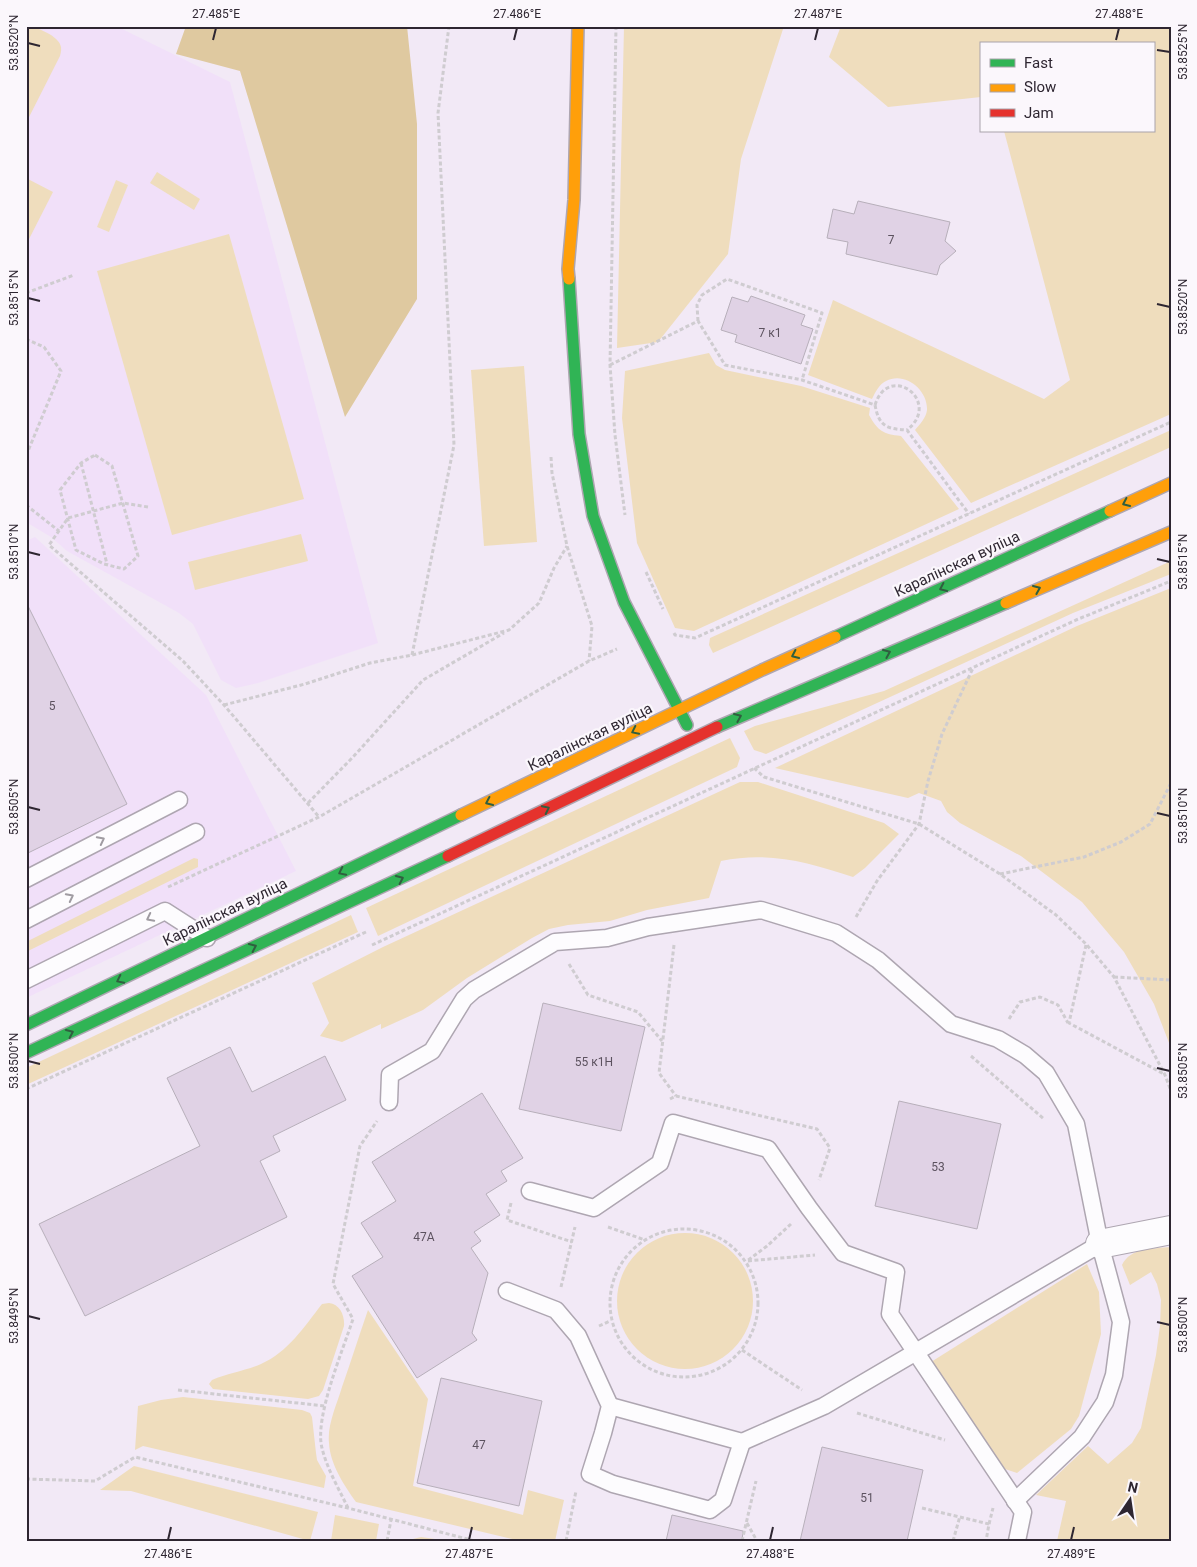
<svg xmlns="http://www.w3.org/2000/svg" width="1197" height="1567" font-family="Roboto,sans-serif">
<rect width="100%" height="100%" fill="#f2e9f6"/>
<g fill="#f1e0f9">
<path d="M26 26H116L230 82 378 643 258 683 236 688 221 680 193 624 179 613 67 551 51 537 26 522Z"/>
<path d="M35 537 206 695 296 871 26 998V541Z"/>
</g>
<g fill="#efddbd">
<path d="M26 26C35 26 56 35 60 44 62 48 61 52 60 56L26 123Z"/>
<path d="M624 26H784L741 159 728 254 658 342 617 348Z"/>
<path d="M841 26H1171V414L971 503 915 430C920 424 926 418 927 410 928 390 905 371 886 381 879 384 875 393 872 399L808 375 833 300 1044 399 1070 380 1004 131H1153V44H981V97L888 107 829 57Z"/>
<path d="M157 172 200 199 194 210 150 183Z"/>
<path d="M26 178 53 192 26 245Z"/>
<path d="M116 180 128 185 109 232 97 227Z"/>
<path d="M229 234 304 499 172 535 97 271Z"/>
<path d="M709 353 716 365 725 370 801 386 870 408 869 415C878 431 883 434 901 436L959 509 694 631 675 628 637 543 622 418 625 371Z"/>
<path d="M524 366 537 542 484 546 471 370Z"/>
<path d="M1171 430V447L713 653 709 645 710 638Z"/>
<path d="M301 534 308 561 195 590 188 562Z"/>
<path d="M1171 561V574L1073 613 766 754 754 750 744 731 755 726 884 691Z"/>
<path d="M1171 588V1048L1154 1004 1124 952 1082 902 1021 856 960 823 947 812 941 801 919 793 908 798 775 768 1077 626Z"/>
<path d="M730 738 740 758 737 767 378 936 366 908Z"/>
<path d="M740 782H758L884 823 899 834 865 868 853 877C808 862 768 851 721 861L709 898 647 910 610 921 568 925 549 929 532 938 467 978 423 1010 381 1029V1024L342 1042 320 1036 329 1023 312 983 383 947Z"/>
<path d="M194 858 198 859V867L26 952V942Z"/>
<path d="M351 915 358 932 26 1085V1068Z"/>
<circle cx="685" cy="1301" r="68"/>
<path d="M1171 1247V1541H1057L1066 1501 1036 1495 1088 1446 1108 1464 1132 1443 1141 1428 1156 1355 1160 1326 1161 1300 1157 1284 1151 1272 1130 1285 1122 1265C1131 1247 1152 1249 1171 1247Z"/>
<path d="M1087 1264 1099 1292 1101 1334 1079 1416 1071 1429 1017 1473 1005 1469 931 1362Z"/>
<path d="M329 1303C340 1304 345 1316 344 1326L323 1390 319 1396 308 1399 213 1389 209 1384 212 1380C228 1373 245 1371 261 1364 288 1352 304 1327 322 1304Z"/>
<path d="M368 1310 428 1399 413 1486 523 1515 528 1490 564 1500 555 1541H521L356 1502C344 1485 330 1464 329 1443 327 1425 337 1404 342 1387 351 1361 359 1336 368 1310Z"/>
<path d="M183 1397 302 1410 310 1413 312 1417 316 1453 317 1460 326 1476 324 1488 143 1446 135 1450 138 1406 161 1400Z"/>
<path d="M134 1466 318 1512 310 1541 131 1491 100 1490Z"/>
<path d="M335 1515 379 1524 376 1541H331Z"/>
<path d="M421 1537 449 1541H405Z"/>
</g>
<path fill="#dfc9a0" d="M186 26H407L417 124V299L345 417 240 71 176 54Z"/>
<g fill="#e0d2e5" stroke="#b7afba">
<path d="M858 201 950 222 945 241 956 251 940 265 937 275 846 254 848 242 827 238 833 209 854 214Z"/>
<path d="M751 296 805 315 801 325 813 329 801 364 735 342 737 335 721 330 732 297 748 302Z"/>
<path d="M26 602 127 804 26 854Z"/>
<path d="M543 1003 645 1027 621 1131 519 1109Z"/>
<path d="M230 1047 252 1092 325 1056 346 1100 273 1136 280 1151 260 1161 287 1217 85 1316 39 1224 200 1146 167 1078Z"/>
<path d="M482 1093 523 1158 501 1171 507 1181 486 1194 500 1215 474 1232 481 1241 471 1248 488 1273 472 1333 477 1340 417 1378 352 1276 383 1257 361 1223 396 1201 372 1162Z"/>
<path d="M899 1101 1001 1124 977 1229 875 1206Z"/>
<path d="M441 1378 542 1401 519 1506 417 1483Z"/>
<path d="M822 1447 923 1470 907 1541H800Z"/>
<path d="M672 1515 743 1531 742 1541H666Z"/>
</g>
<g fill="none" stroke-linecap="round" stroke-linejoin="round">
<g stroke="#aea6b1" stroke-width="19">
<g id="lane">
<path d="M26 879 179 800"/>
<path d="M26 920 196 832"/>
<path d="M26 980 165 911 207 938"/>
<path d="M389 1102 390 1075 432 1051 464 999 474 990 555 942 607 938 648 927 761 910 836 933 878 960 951 1024 998 1039 1025 1055 1046 1073 1076 1124 1100 1244 1121 1322 1114 1375 1105 1402 1082 1437 1015 1501"/>
<path d="M530 1191 594 1208 660 1163 673 1123 768 1149 809 1208 843 1253 896 1272 890 1314 1023 1512 1017 1541"/>
<path d="M507 1291 556 1310 578 1336 610 1406 603 1433 590 1474 613 1484 710 1510 723 1500 742 1442"/>
<path d="M610 1406 742 1442 824 1406 1100 1244"/>
</g>
</g>
<g stroke="#aea6b1" stroke-width="30">
<path id="street" d="M1100 1244 1171 1230"/>
</g>
<g stroke="#aea6b1" stroke-width="14">
<g id="fast">
<path d="M569 279 579 434 593 516 624 602 687 725"/>
<path d="M835 637 1110 511"/>
<path d="M717 727 1006 603"/>
<path d="M26 1025 461 815"/>
<path d="M26 1053 448 856"/>
</g>
</g>
<g stroke="#aea6b1" stroke-width="14">
<g id="slow">
<path d="M569 279 568 269 574 200 578 26"/>
<path d="M1110 511 1171 483"/>
<path d="M1006 603 1171 532"/>
<path d="M461 815 762 670 835 637"/>
</g>
</g>
<g stroke="#aea6b1" stroke-width="14">
<path id="jam" d="M448 856 717 727"/>
</g>
<g stroke="#cfccd0" stroke-width="3" stroke-dasharray="4 2.5" stroke-linecap="butt">
<path d="M616 26 610 365 615 435 625 515"/>
<path d="M26 293 74 275"/>
<path d="M698 321 697 305 702 295 727 279 822 313 802 380"/>
<path d="M26 339 44 347 61 371 26 456"/>
<path d="M610 365 698 321 725 365 802 380 875 405C879 426 886 429 907 430L969 514"/>
<path d="M875 405C889 361 943 402 907 430"/>
<path d="M95 455 112 466 138 556 124 569 104 564 76 550 60 490 81 463Z"/>
<path d="M551 457 552 473 567 546 592 626 589 661"/>
<path d="M81 463 107 564"/>
<path d="M26 505 59 531"/>
<path d="M148 507 123 503 68 518 49 545 183 661 224 705 319 817"/>
<path d="M646 572 663 609"/>
<path d="M674 633 675 635 695 638 1171 422"/>
<path d="M412 655 454 445 438 113 449 26"/>
<path d="M224 705 305 684 370 663 412 655 509 630 539 603 554 568 567 546"/>
<path d="M754 768 764 777 919 824 1000 874 1056 915 1086 944 1114 977 1165 1075 1171 1091"/>
<path d="M308 803 353 757 423 680 504 633"/>
<path d="M1000 874 1084 857 1121 842 1150 824 1171 783"/>
<path d="M168 887 319 817 589 661 617 649"/>
<path d="M856 917 877 881 919 824 928 781 942 734 973 668"/>
<path d="M372 945 1076 620 1171 581"/>
<path d="M674 945 659 1073 676 1096"/>
<path d="M1086 945 1069 1023 1164 1074"/>
<path d="M569 964 588 995 638 1012 662 1041"/>
<path d="M1114 977 1171 980"/>
<path d="M1009 1019 1020 1002 1040 997 1058 1005 1068 1023"/>
<path d="M971 1056 1044 1119"/>
<path d="M26 1089 366 932"/>
<path d="M670 1099 676 1096 817 1129 830 1148 819 1180"/>
<path d="M511 1203 507 1220 572 1242"/>
<path d="M791 1224 767 1246 747 1261 815 1255"/>
<path d="M608 1227 645 1240"/>
<circle cx="684" cy="1303" r="74"/>
<path d="M561 1287 575 1227"/>
<path d="M599 1326 610 1321"/>
<path d="M742 1350 802 1390"/>
<path d="M178 1390 325 1406"/>
<path d="M857 1413 945 1440"/>
<path d="M26 1479 95 1481 135 1457 348 1508 475 1541"/>
<path d="M348 1508C339 1489 327 1469 322 1448 314 1418 343 1350 353 1319L333 1284 360 1146 377 1121"/>
<path d="M922 1508 989 1524 986 1541"/>
<path d="M747 1523 757 1541"/>
<path d="M989 1524 993 1508"/>
<path d="M387 1541 391 1520"/>
<path d="M566 1541 576 1491"/>
<path d="M742 1541 756 1481"/>
<path d="M953 1541 960 1516"/>
</g>
<use href="#lane" stroke="#fdfcfe" stroke-width="16"/>
<use href="#street" stroke="#fdfcfe" stroke-width="28"/>
<use href="#fast" stroke="#30b455" stroke-width="11"/>
<use href="#slow" stroke="#ff9f0a" stroke-width="11"/>
<use href="#jam" stroke="#e5322d" stroke-width="11"/>
</g>
<defs><path id="oneway-chevron" d="M-2-3.5L2.5 0L-2 3.5" fill="none" stroke-width="1.6" stroke-linecap="round" stroke-linejoin="round" transform="scale(1.25)"/></defs>
<g stroke="#2f5f3f">
<use href="#oneway-chevron" transform="translate(1126 503) rotate(155)"/>
<use href="#oneway-chevron" transform="translate(943 588) rotate(155)"/>
<use href="#oneway-chevron" transform="translate(1037 589) rotate(-23)"/>
<use href="#oneway-chevron" transform="translate(887 653) rotate(-23)"/>
<use href="#oneway-chevron" transform="translate(795 655) rotate(155)"/>
<use href="#oneway-chevron" transform="translate(738 717) rotate(-23)"/>
<use href="#oneway-chevron" transform="translate(635 731) rotate(154)"/>
<use href="#oneway-chevron" transform="translate(489 802) rotate(155)"/>
<use href="#oneway-chevron" transform="translate(546 809) rotate(-26)"/>
<use href="#oneway-chevron" transform="translate(342 872) rotate(154)"/>
<use href="#oneway-chevron" transform="translate(400 879) rotate(-25)"/>
<use href="#oneway-chevron" transform="translate(253 947) rotate(-25)"/>
<use href="#oneway-chevron" transform="translate(120 980) rotate(154)"/>
<use href="#oneway-chevron" transform="translate(70 1033) rotate(-25)"/>
</g>
<g stroke="#a09ca2">
<use href="#oneway-chevron" transform="translate(101 840) rotate(-27)"/>
<use href="#oneway-chevron" transform="translate(70 897) rotate(-27)"/>
<use href="#oneway-chevron" transform="translate(150 918) rotate(153)"/>
</g>
<path fill="none" stroke="#2e2631" stroke-width="2" d="M213 40 216 28M514 40 517 28M815 40 818 28M1116 40 1119 28M28 43 40 46M1157 50 1170 52M28 298 40 301M1157 304 1170 307M28 552 40 555M1157 559 1170 562M28 807 40 810M1157 813 1170 816M28 1061 40 1064M1157 1068 1170 1071M28 1316 40 1319M1157 1322 1170 1325M168 1540 171 1527M469 1540 472 1527M770 1540 773 1527M1071 1540 1074 1527"/>
<g text-anchor="middle" dominant-baseline="central" stroke-width="4.5" stroke-linejoin="round" paint-order="stroke">
<g font-size="12" fill="#5c525f">
<text x="891" y="240">7</text>
<text x="770" y="333">7 к1</text>
<text x="52" y="706">5</text>
<text x="594" y="1062">55 к1Н</text>
<text x="938" y="1167">53</text>
<text x="424" y="1237">47А</text>
<text x="479" y="1445">47</text>
<text x="867" y="1498">51</text>
</g>
<g font-size="15" fill="#2e2631" stroke="#fbf7fc">
<text transform="translate(957 564) rotate(-25)">Каралінская вуліца</text>
<text transform="translate(590 737) rotate(-26)">Каралінская вуліца</text>
<text transform="translate(225 912) rotate(-26)">Каралінская вуліца</text>
</g>
</g>
<rect width="1197" height="1567" fill="none" stroke="#fbf7fc" stroke-width="55"/>
<rect x="980" y="42" width="175" height="90" fill="#fbf7fc" stroke="#a9a3ab"/>
<rect x="990" y="59" width="25" height="8" fill="#30b455" stroke="#a9a3ab"/>
<text x="1024" y="68" font-size="15" fill="#2e2631">Fast</text>
<rect x="990" y="84" width="25" height="8" fill="#ff9f0a" stroke="#a9a3ab"/>
<text x="1024" y="92" font-size="15" fill="#2e2631">Slow</text>
<rect x="990" y="109" width="25" height="8" fill="#e5322d" stroke="#a9a3ab"/>
<text x="1024" y="118" font-size="15" fill="#2e2631">Jam</text>
<g transform="translate(1130 1500) rotate(13)" stroke="#fbf7fc" stroke-width="4" paint-order="stroke">
<path d="M0-4L9 19L0 12L-9 19Z" fill="#2e2631"/>
<text y="-8" font-size="14" font-weight="bold" text-anchor="middle" fill="#2e2631">N</text>
</g>
<rect x="28" y="28" width="1142" height="1512" fill="none" stroke="#2e2631" stroke-width="2"/>
<g font-size="12" text-anchor="middle" fill="#2e2631">
<text x="216" y="18">27.485°E</text>
<text x="517" y="18">27.486°E</text>
<text x="818" y="18">27.487°E</text>
<text x="1119" y="18">27.488°E</text>
<text transform="translate(14 43) rotate(-90)" y="4">53.8520°N</text>
<text transform="translate(1183 52) rotate(-90)" y="4">53.8525°N</text>
<text transform="translate(14 298) rotate(-90)" y="4">53.8515°N</text>
<text transform="translate(1183 307) rotate(-90)" y="4">53.8520°N</text>
<text transform="translate(14 552) rotate(-90)" y="4">53.8510°N</text>
<text transform="translate(1183 562) rotate(-90)" y="4">53.8515°N</text>
<text transform="translate(14 807) rotate(-90)" y="4">53.8505°N</text>
<text transform="translate(1183 816) rotate(-90)" y="4">53.8510°N</text>
<text transform="translate(14 1061) rotate(-90)" y="4">53.8500°N</text>
<text transform="translate(1183 1071) rotate(-90)" y="4">53.8505°N</text>
<text transform="translate(14 1316) rotate(-90)" y="4">53.8495°N</text>
<text transform="translate(1183 1325) rotate(-90)" y="4">53.8500°N</text>
<text x="168" y="1558">27.486°E</text>
<text x="469" y="1558">27.487°E</text>
<text x="770" y="1558">27.488°E</text>
<text x="1071" y="1558">27.489°E</text>
</g>
</svg>
